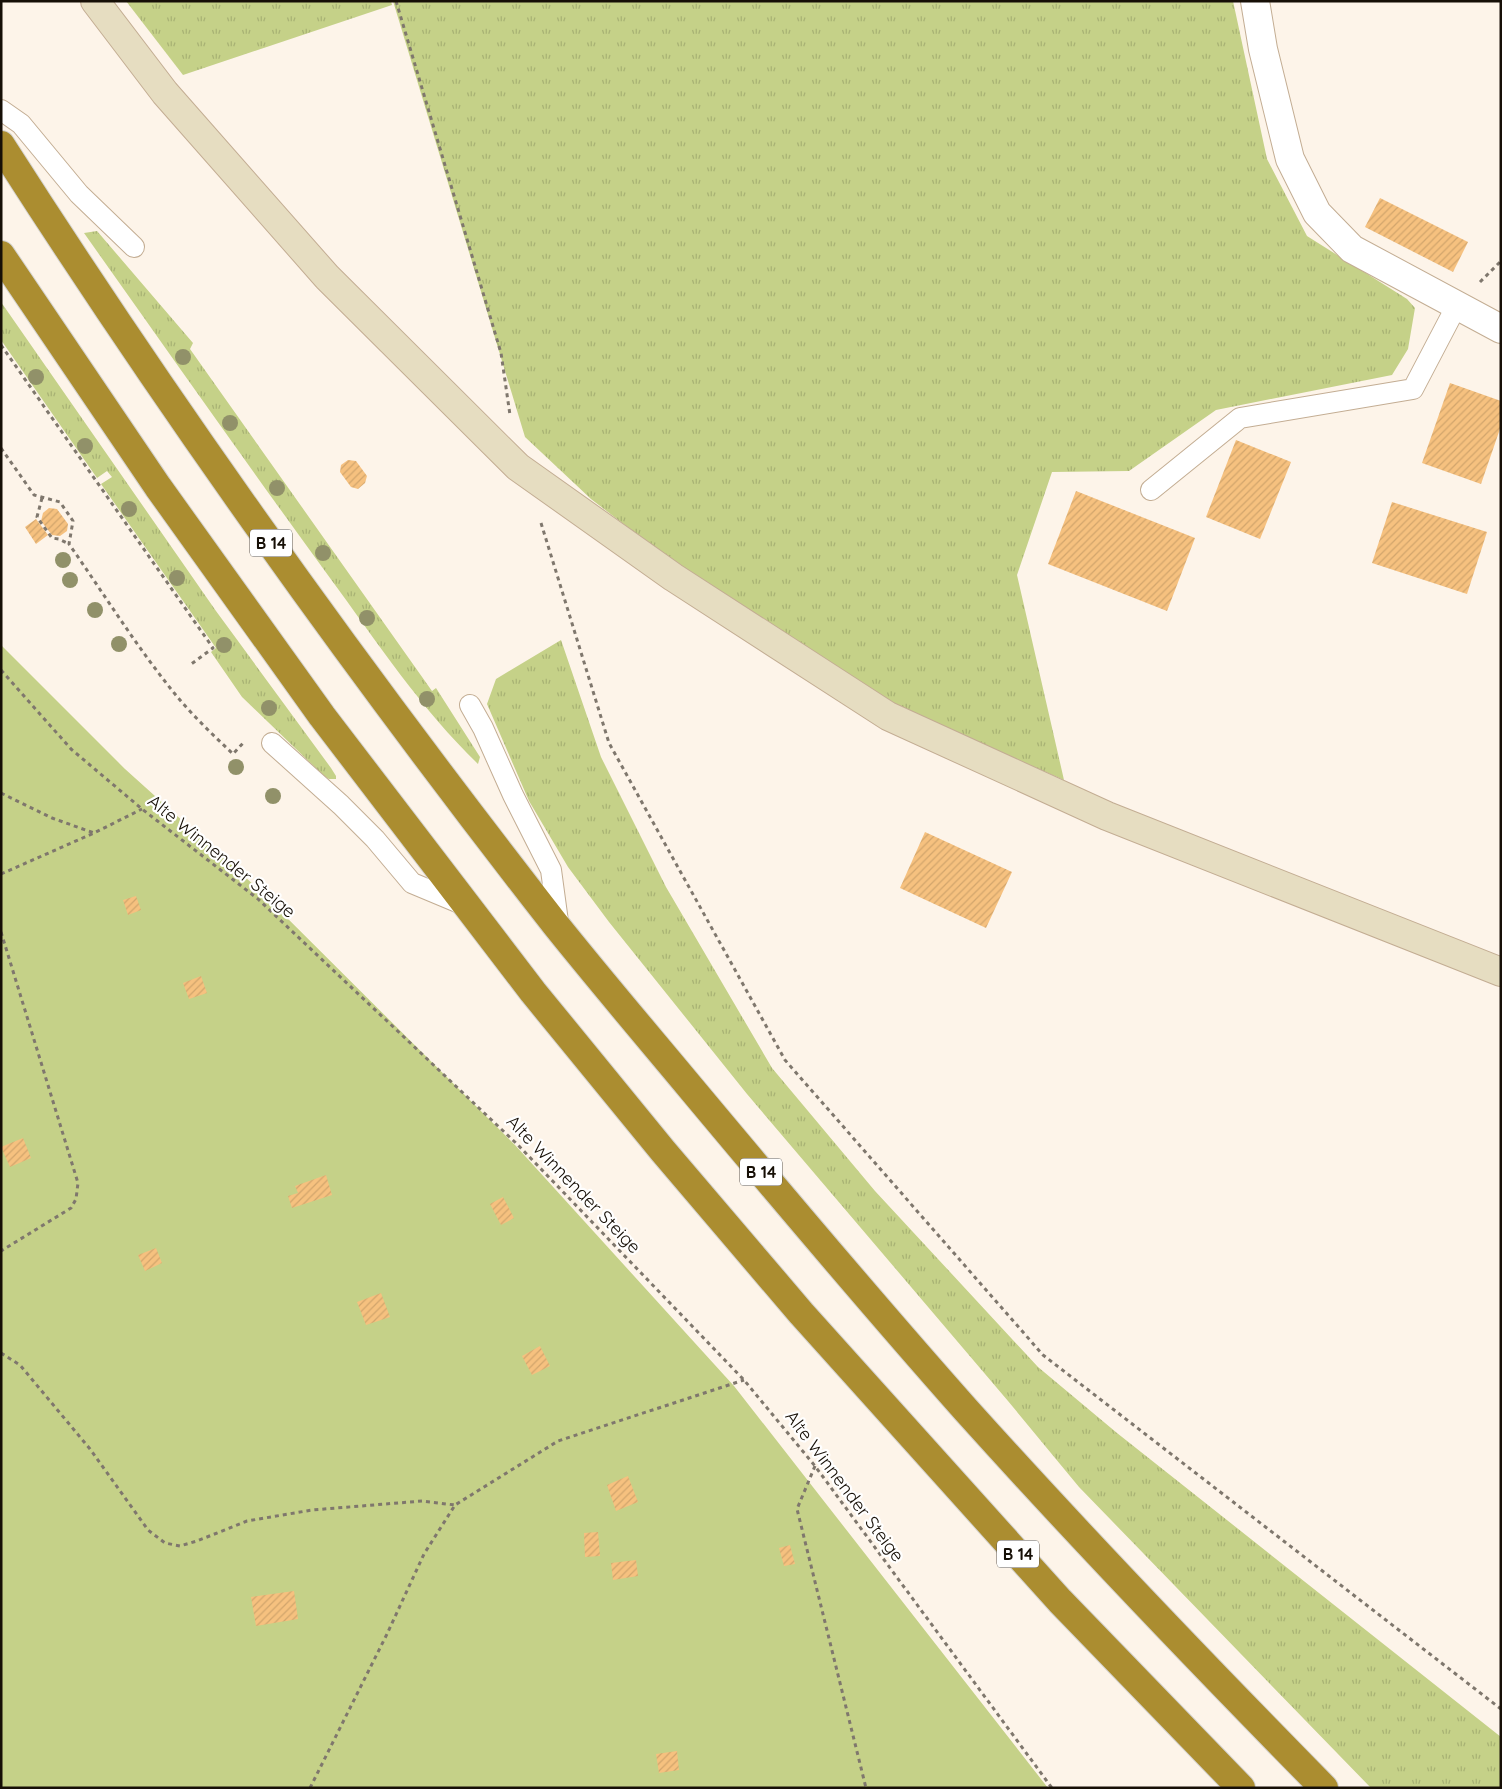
<svg xmlns="http://www.w3.org/2000/svg" width="1502" height="1789" font-family="Quicksand,sans-serif">
<defs>
<pattern id="grass-tufts" width="24" height="20" patternUnits="userSpaceOnUse" patternTransform="scale(1.25)"><rect width="24" height="20" fill="#c5d188"/><path d="M3 7l-1-3M5 7V3M7 7l1-3M15 17l-1-3M17 17v-4M19 17l1-3" fill="none" stroke="#a8b274"/></pattern>
<pattern id="building-hatch" width="6" height="6" patternUnits="userSpaceOnUse" patternTransform="scale(1.25)"><rect width="6" height="6" fill="#f6c17f"/><path d="M-1 1l2-2M0 6l6-6M5 7l2-2" fill="none" stroke="#d2a56c"/></pattern>
</defs>
<rect width="100%" height="100%" fill="#fdf4e9"/>
<g fill="url(#grass-tufts)">
<path d="M126 1H391L392 5 183 75Z"/>
<path d="M393 1H1233L1267 159 1307 236 1407 299 1415 308 1408 349 1392 375 1216 410 1129 471 1052 472 1017 575 1064 780 878 699 669 559 591 499 525 437Z"/>
<path d="M97 231 193 343 190 349 432 691 436 688 480 757 478 764C421 709 377 642 330 578 247 464 166 349 84 233Z"/>
<path d="M1 302 216 611 331 768 336 776V779H329L324 776 242 697 211 652 216 648 101 484 112 477 107 471 97 478 1 340Z"/>
<path d="M561 640 601 757 666 887 772 1068 875 1191 1038 1367 1117 1433 1501 1737V1788H1371L1079 1487 1008 1401 747 1094 609 922 568 867 529 801 487 704 496 679Z"/>
</g>
<path fill="#c5d188" d="M1 645 125 769 255 886 515 1145 734 1386 1048 1788H1Z"/>
<g fill="url(#building-hatch)">
<path d="M1380 198 1468 242 1453 272 1365 227Z"/>
<path d="M1450 383 1501 401V426L1481 484 1422 463Z"/>
<path d="M1236 440 1291 462 1260 539 1206 517Z"/>
<path d="M348 460 356 461 367 476 365 483 358 489 351 487 340 472 341 465Z"/>
<path d="M1076 491 1195 538 1167 611 1048 564Z"/>
<path d="M1392 502 1487 532 1467 594 1372 563Z"/>
<path d="M49 508 57 509 68 524 67 531 60 536 52 535 41 521 43 513Z"/>
<path d="M36 519 48 535 36 544 25 527Z"/>
<path d="M925 832 1012 872 986 928 900 888Z"/>
<path d="M136 896 141 910 128 915 123 900Z"/>
<path d="M201 976 207 993 189 999 183 983Z"/>
<path d="M23 1138 31 1158 10 1167 1 1147Z"/>
<path d="M326 1175 332 1195 292 1208 288 1196 298 1193 295 1186Z"/>
<path d="M503 1197 514 1218 501 1225 490 1204Z"/>
<path d="M156 1248 162 1263 145 1271 138 1255Z"/>
<path d="M381 1293 390 1317 366 1325 357 1302Z"/>
<path d="M540 1346 550 1366 532 1375 522 1356Z"/>
<path d="M628 1476 638 1502 616 1511 607 1485Z"/>
<path d="M598 1532 600 1556 585 1557 584 1533Z"/>
<path d="M790 1545 795 1564 784 1566 779 1548Z"/>
<path d="M636 1560 638 1576 613 1580 611 1563Z"/>
<path d="M294 1591 298 1619 256 1626 251 1597Z"/>
<path d="M677 1751 679 1770 659 1773 656 1754Z"/>
</g>
<g fill="none" stroke-linecap="round" stroke-linejoin="round">
<g stroke="#c3ad93" stroke-width="22">
<g id="lane">
<path d="M1 110 21 124 79 194 134 247"/>
<path d="M1151 490 1240 418 1413 389 1457 305"/>
<path d="M470 705 483 728 513 795 551 870 559 929"/>
<path d="M272 743 341 805 375 839 412 883 467 906"/>
</g>
</g>
<g stroke="#c3ad93" stroke-width="30">
<path id="street" d="M1255 1 1263 49 1290 159 1317 213 1352 249 1501 329"/>
</g>
<g stroke="#c3ad93" stroke-width="30">
<path id="secondary" d="M95 1 165 93 327 277 518 467 673 577 888 716 1107 816 1501 972"/>
</g>
<g stroke="#d5d4d2" stroke-width="30">
<g id="highway">
<path d="M1 145C173 414 359 673 555 924 599 979 645 1033 690 1087 781 1196 872 1304 966 1410 1082 1539 1202 1664 1324 1788"/>
<path d="M1 255 158 487 322 716 533 992 663 1151 801 1313 1060 1601 1241 1788"/>
</g>
</g>
<g stroke="#7f776d" stroke-width="3" stroke-dasharray="4 4" stroke-linecap="butt">
<path d="M396 1 501 353 510 415"/>
<path d="M1480 282 1501 261"/>
<path d="M1 345 213 648 190 665"/>
<path d="M1 448 34 495 60 502 73 521 69 544C104 594 136 646 175 694 192 715 213 735 233 754L244 742"/>
<path d="M42 498 37 517 52 538 59 539 69 544"/>
<path d="M541 523 609 743 785 1060 1043 1355 1501 1709"/>
<path d="M1 670 71 749 142 809 258 899 517 1144 744 1380 815 1466 1052 1788"/>
<path d="M1 793 52 818 94 833"/>
<path d="M1 874 94 833 142 809"/>
<path d="M1 932 78 1183 76 1199 71 1208 1 1251"/>
<path d="M1 1353 20 1365 90 1449 148 1530 165 1543 180 1546 197 1541 247 1521 312 1510 422 1501 455 1505"/>
<path d="M815 1466 797 1509 866 1788"/>
<path d="M310 1788 387 1634 424 1554 455 1505 558 1441 744 1380"/>
</g>
<use href="#lane" stroke="#fff" stroke-width="20"/>
<use href="#street" stroke="#fff" stroke-width="28"/>
<use href="#secondary" stroke="#e6ddc1" stroke-width="28"/>
<use href="#highway" stroke="#ab8d30" stroke-width="28"/>
</g>
<g fill="#919169">
<circle cx="183" cy="357" r="8"/>
<circle cx="36" cy="377" r="8"/>
<circle cx="230" cy="423" r="8"/>
<circle cx="85" cy="446" r="8"/>
<circle cx="277" cy="488" r="8"/>
<circle cx="129" cy="509" r="8"/>
<circle cx="323" cy="553" r="8"/>
<circle cx="63" cy="560" r="8"/>
<circle cx="177" cy="578" r="8"/>
<circle cx="70" cy="580" r="8"/>
<circle cx="95" cy="610" r="8"/>
<circle cx="367" cy="618" r="8"/>
<circle cx="119" cy="644" r="8"/>
<circle cx="224" cy="645" r="8"/>
<circle cx="427" cy="699" r="8"/>
<circle cx="269" cy="708" r="8"/>
<circle cx="236" cy="767" r="8"/>
<circle cx="273" cy="796" r="8"/>
</g>
<g text-anchor="middle" dominant-baseline="central" stroke-width="4.5" stroke-linejoin="round" paint-order="stroke">
<g fill="#fff" stroke="#5c5751" stroke-width="1">
<rect x="250" y="529.5" width="42" height="27" rx="4"/>
<rect x="740" y="1158.5" width="42" height="27" rx="4"/>
<rect x="997" y="1540.5" width="42" height="27" rx="4"/>
</g>
<g font-size="16" font-weight="bold" fill="#160f06">
<text x="271" y="543">B 14</text>
<text x="761" y="1172">B 14</text>
<text x="1018" y="1554">B 14</text>
</g>
<g font-size="18" fill="#160f06" stroke="#fff">
<text transform="translate(222 856) rotate(39)">Alte Winnender Steige</text>
<text transform="translate(574 1184) rotate(46)">Alte Winnender Steige</text>
<text transform="translate(845 1486) rotate(53)">Alte Winnender Steige</text>
</g>
</g>
<rect width="1502" height="1789" fill="none" stroke="#160f06" stroke-width="5"/>
</svg>
